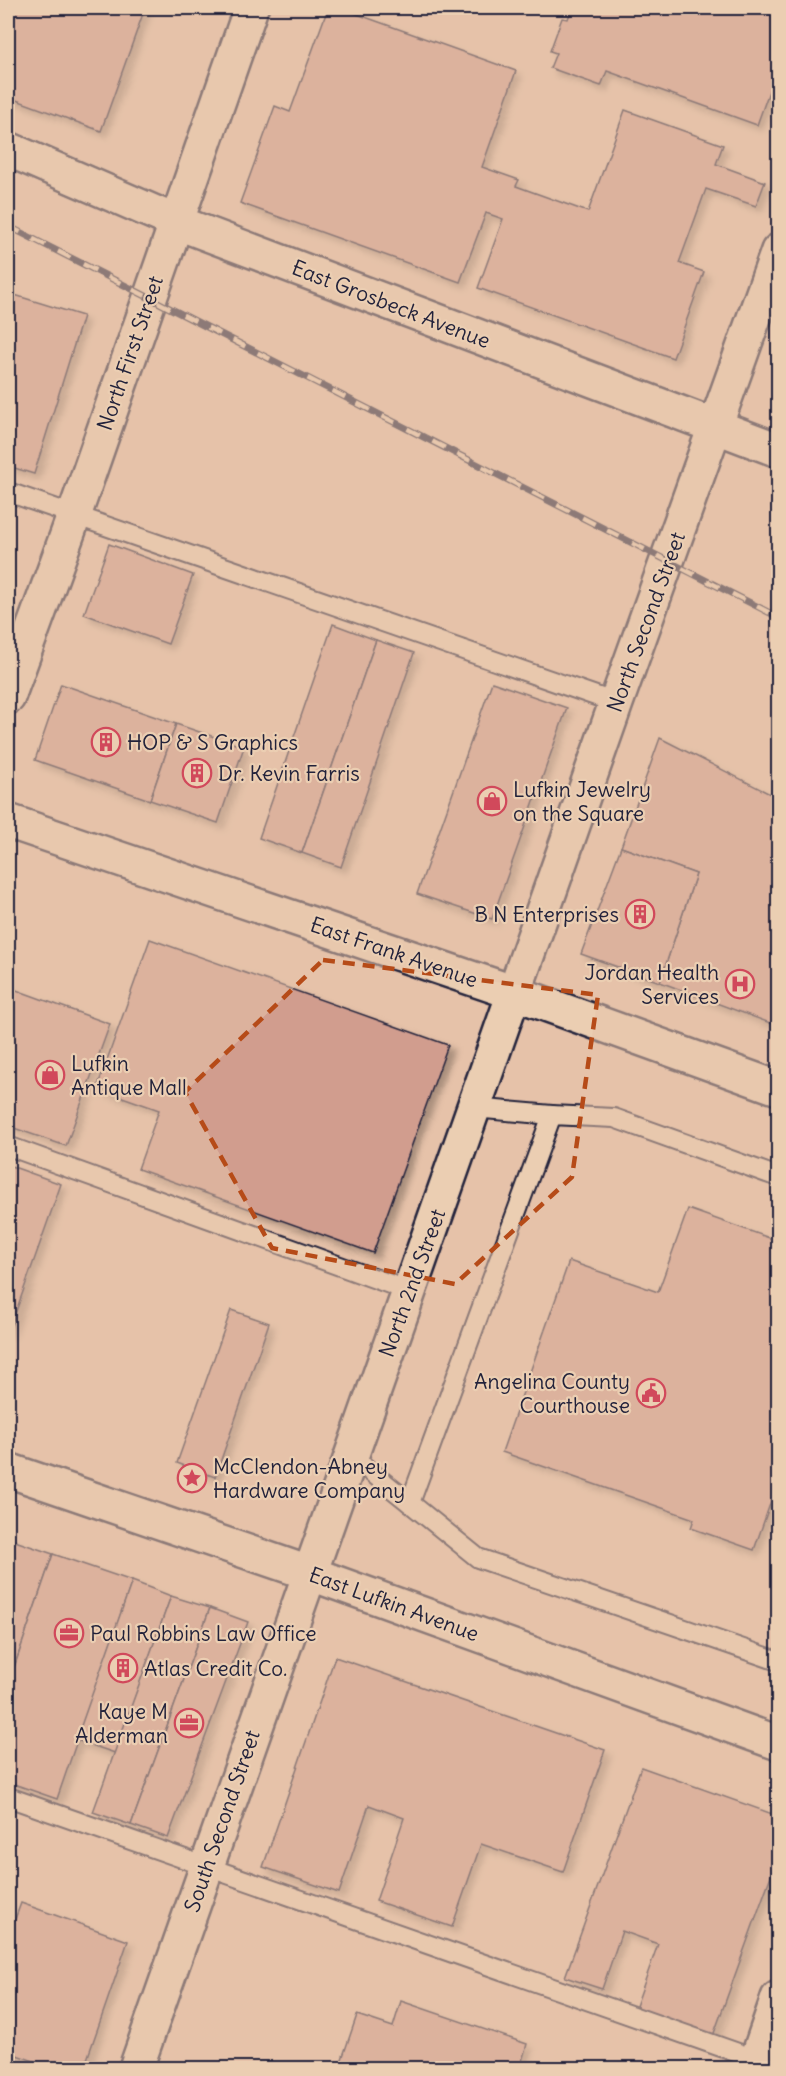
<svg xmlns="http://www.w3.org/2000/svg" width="786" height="2076" font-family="Delius,sans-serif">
<defs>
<filter id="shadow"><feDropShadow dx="5.5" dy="5.5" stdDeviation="3" flood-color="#0004"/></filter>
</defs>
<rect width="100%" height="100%" fill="#e6c2a9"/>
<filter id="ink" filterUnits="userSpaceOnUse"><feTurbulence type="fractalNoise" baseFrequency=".0167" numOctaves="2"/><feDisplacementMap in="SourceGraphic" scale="12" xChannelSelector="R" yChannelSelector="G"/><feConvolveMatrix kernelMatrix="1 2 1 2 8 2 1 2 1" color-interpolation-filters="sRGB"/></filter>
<g filter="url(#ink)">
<g fill="#d19d8e" stroke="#22223b" stroke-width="1.5" filter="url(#shadow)">
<path d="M8 8H145L101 131 8 97Z"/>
<path d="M328 8H340L516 71 482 167 519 180 516 186 588 212 625 110 723 145 716 164 765 182 756 206 706 189 679 263 704 272 673 358 478 288 503 219 486 213 460 282 240 203 275 106 290 112Z"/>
<path d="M572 8H778V66L757 125 607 71 601 86 550 68 556 53 550 51 562 18 568 19Z"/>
<path d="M8 293 83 316 34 474 8 466Z"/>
<path d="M109 544 193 575 168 644 84 614Z"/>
<path d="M333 624 376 640 302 853 259 838Z"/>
<path d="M376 640 414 653 341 867 302 853Z"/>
<path d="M492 682 567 708 492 919 417 894Z"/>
<path d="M61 684 176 724 150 800 35 760Z"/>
<path d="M176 724 244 747 218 823 150 800Z"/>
<path d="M660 738 778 798V1026L660 982 696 874 621 847Z"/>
<path d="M621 847 696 874 660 982 581 954Z"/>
<path d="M150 939 448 1045 373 1253 138 1169 159 1110 97 1088Z"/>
<path d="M8 987 110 1024 66 1146 8 1126Z"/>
<path d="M8 1165 61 1184 8 1334Z"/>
<path d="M688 1209 778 1241V1319L774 1332 778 1334V1481L754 1550 691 1528 694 1519 502 1452 569 1261 658 1292Z"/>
<path d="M231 1310 269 1323 215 1477 177 1463Z"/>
<path d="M8 1538 15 1541 8 1562Z"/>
<path d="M15 1541 53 1554 8 1685V1562Z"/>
<path d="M53 1554 132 1581 57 1799 8 1782V1685Z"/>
<path d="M132 1581 171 1596 115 1753 76 1740Z"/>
<path d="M171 1596 210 1608 131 1825 93 1812Z"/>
<path d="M210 1608 248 1622 168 1838 131 1825Z"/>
<path d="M335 1657 605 1750 563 1872 481 1844 452 1927 376 1901 404 1818 369 1805 339 1893 263 1867Z"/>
<path d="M641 1767 778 1816V1856L713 2036 635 2009 658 1944 622 1931 602 1989 565 1977Z"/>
<path d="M21 1903 128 1941 84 2068H54L8 2052V1938Z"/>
<path d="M401 2001 527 2044 520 2068H339L357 2015 393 2027Z"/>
</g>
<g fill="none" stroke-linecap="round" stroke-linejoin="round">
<g stroke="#22223b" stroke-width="22">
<g id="service">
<path d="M8 492 616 703"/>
<path d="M474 1108 552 1115"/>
<path d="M8 1146 409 1291"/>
<path d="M778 1177 614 1118 552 1115 410 1503 478 1558 778 1661"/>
<path d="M351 1456 410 1503"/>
<path d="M8 1797 778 2067"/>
</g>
</g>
<g stroke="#22223b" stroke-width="38">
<g id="minor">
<path d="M8 149 176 222 778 450"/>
<path d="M8 1470 309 1573 778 1743"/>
<path d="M136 2068 616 703 778 251"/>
<path d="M754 2068 778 1998"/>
</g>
</g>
<g stroke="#22223b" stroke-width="38">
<path id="secondary" d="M8 697 74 516 251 8"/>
</g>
<g stroke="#22223b" stroke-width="38">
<path id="primary" d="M8 821 515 993 778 1088"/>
</g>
<use href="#service" stroke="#ebceb2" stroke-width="18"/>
<use href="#minor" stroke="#ebceb2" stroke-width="33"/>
<use href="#secondary" stroke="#ebceb2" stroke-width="33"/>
<use href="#primary" stroke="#ebceb2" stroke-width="33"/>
<g stroke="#22223b" stroke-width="7">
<path id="rail" d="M8 226 778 617"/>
</g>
<use href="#rail" stroke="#ebceb2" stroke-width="4.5" stroke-dasharray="14" stroke-linecap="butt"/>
</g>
</g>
<path d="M0 0H786V2076H0ZM323 960 598 995 572 1177 455 1284 272 1248 185 1092Z" fill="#e6c2a9" fill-opacity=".55" fill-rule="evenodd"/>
<path fill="none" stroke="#b64b18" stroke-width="4.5" stroke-dasharray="12 8" stroke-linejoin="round" d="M323 960 598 995 572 1177 455 1284 272 1248 185 1092Z"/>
<defs>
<g id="building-ring" transform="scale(1.5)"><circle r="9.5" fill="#ebceb2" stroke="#d1495b" stroke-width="1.5"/><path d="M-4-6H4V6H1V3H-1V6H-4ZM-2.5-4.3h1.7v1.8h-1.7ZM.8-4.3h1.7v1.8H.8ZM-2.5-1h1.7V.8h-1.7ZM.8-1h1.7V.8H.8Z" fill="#d1495b"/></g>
<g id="shop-ring" transform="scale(1.5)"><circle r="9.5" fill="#ebceb2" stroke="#d1495b" stroke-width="1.5"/><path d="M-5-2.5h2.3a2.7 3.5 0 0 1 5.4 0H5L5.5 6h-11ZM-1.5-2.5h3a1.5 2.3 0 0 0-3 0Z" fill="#d1495b"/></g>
<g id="hospital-ring" transform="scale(1.5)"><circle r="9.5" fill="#ebceb2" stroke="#d1495b" stroke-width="1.5"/><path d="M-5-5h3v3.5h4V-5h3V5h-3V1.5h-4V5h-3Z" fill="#d1495b"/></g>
<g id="civic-ring" transform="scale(1.5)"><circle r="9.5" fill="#ebceb2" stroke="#d1495b" stroke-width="1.5"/><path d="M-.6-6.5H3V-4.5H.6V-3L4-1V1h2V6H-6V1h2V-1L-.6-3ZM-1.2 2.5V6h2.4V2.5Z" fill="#d1495b"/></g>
<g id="sight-ring" transform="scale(1.5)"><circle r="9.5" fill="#ebceb2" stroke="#d1495b" stroke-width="1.5"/><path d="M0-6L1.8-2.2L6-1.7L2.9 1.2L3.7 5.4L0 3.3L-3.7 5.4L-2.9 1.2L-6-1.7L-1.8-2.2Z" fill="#d1495b"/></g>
<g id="office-ring" transform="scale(1.5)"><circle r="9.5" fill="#ebceb2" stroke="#d1495b" stroke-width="1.5"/><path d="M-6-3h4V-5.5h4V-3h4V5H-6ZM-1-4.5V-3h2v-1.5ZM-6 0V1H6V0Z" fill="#d1495b"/></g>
</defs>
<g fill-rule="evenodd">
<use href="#building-ring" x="106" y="742"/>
<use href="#building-ring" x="197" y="773"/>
<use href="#shop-ring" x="492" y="801"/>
<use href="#building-ring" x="640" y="914"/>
<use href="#hospital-ring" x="740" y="984"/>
<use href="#shop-ring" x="50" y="1075"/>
<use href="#civic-ring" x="651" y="1393"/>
<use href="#sight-ring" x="192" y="1478"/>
<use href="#office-ring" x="69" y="1633"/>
<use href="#building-ring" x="123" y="1668"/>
<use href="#office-ring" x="189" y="1723"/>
</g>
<g text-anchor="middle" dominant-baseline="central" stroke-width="4.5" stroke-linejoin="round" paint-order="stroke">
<g font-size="21" fill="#22223b" stroke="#ebceb2">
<text transform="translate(391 304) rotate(21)">East Grosbeck Avenue</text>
<text transform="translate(130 353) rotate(-71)">North First Street</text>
<text transform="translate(646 622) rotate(-70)">North Second Street</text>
<text transform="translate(394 952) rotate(19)">East Frank Avenue</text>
<text transform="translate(412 1283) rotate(-70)">North 2nd Street</text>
<text transform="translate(394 1604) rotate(20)">East Lufkin Avenue</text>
<text transform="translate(222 1821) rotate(-71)">South Second Street</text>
</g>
<g font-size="21" fill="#22223b" stroke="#ebceb2" text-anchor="start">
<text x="127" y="742">HOP &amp; S Graphics</text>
<text x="218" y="773">Dr. Kevin Farris</text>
<text x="513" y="789">Lufkin Jewelry<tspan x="513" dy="24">on the Square</tspan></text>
<text x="619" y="914" text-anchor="end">B N Enterprises</text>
<text x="719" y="972" text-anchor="end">Jordan Health<tspan x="719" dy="24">Services</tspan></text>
<text x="71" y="1063">Lufkin<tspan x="71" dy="24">Antique Mall</tspan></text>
<text x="630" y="1381" text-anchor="end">Angelina County<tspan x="630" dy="24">Courthouse</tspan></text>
<text x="213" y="1466">McClendon-Abney<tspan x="213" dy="24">Hardware Company</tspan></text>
<text x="90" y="1633">Paul Robbins Law Office</text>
<text x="144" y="1668">Atlas Credit Co.</text>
<text x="168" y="1711" text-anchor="end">Kaye M<tspan x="168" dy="24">Alderman</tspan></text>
</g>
</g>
<rect width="786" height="2076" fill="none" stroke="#ebceb2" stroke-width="30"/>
<rect x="15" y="15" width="756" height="2046" fill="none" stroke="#22223b" stroke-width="2" filter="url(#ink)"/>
</svg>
